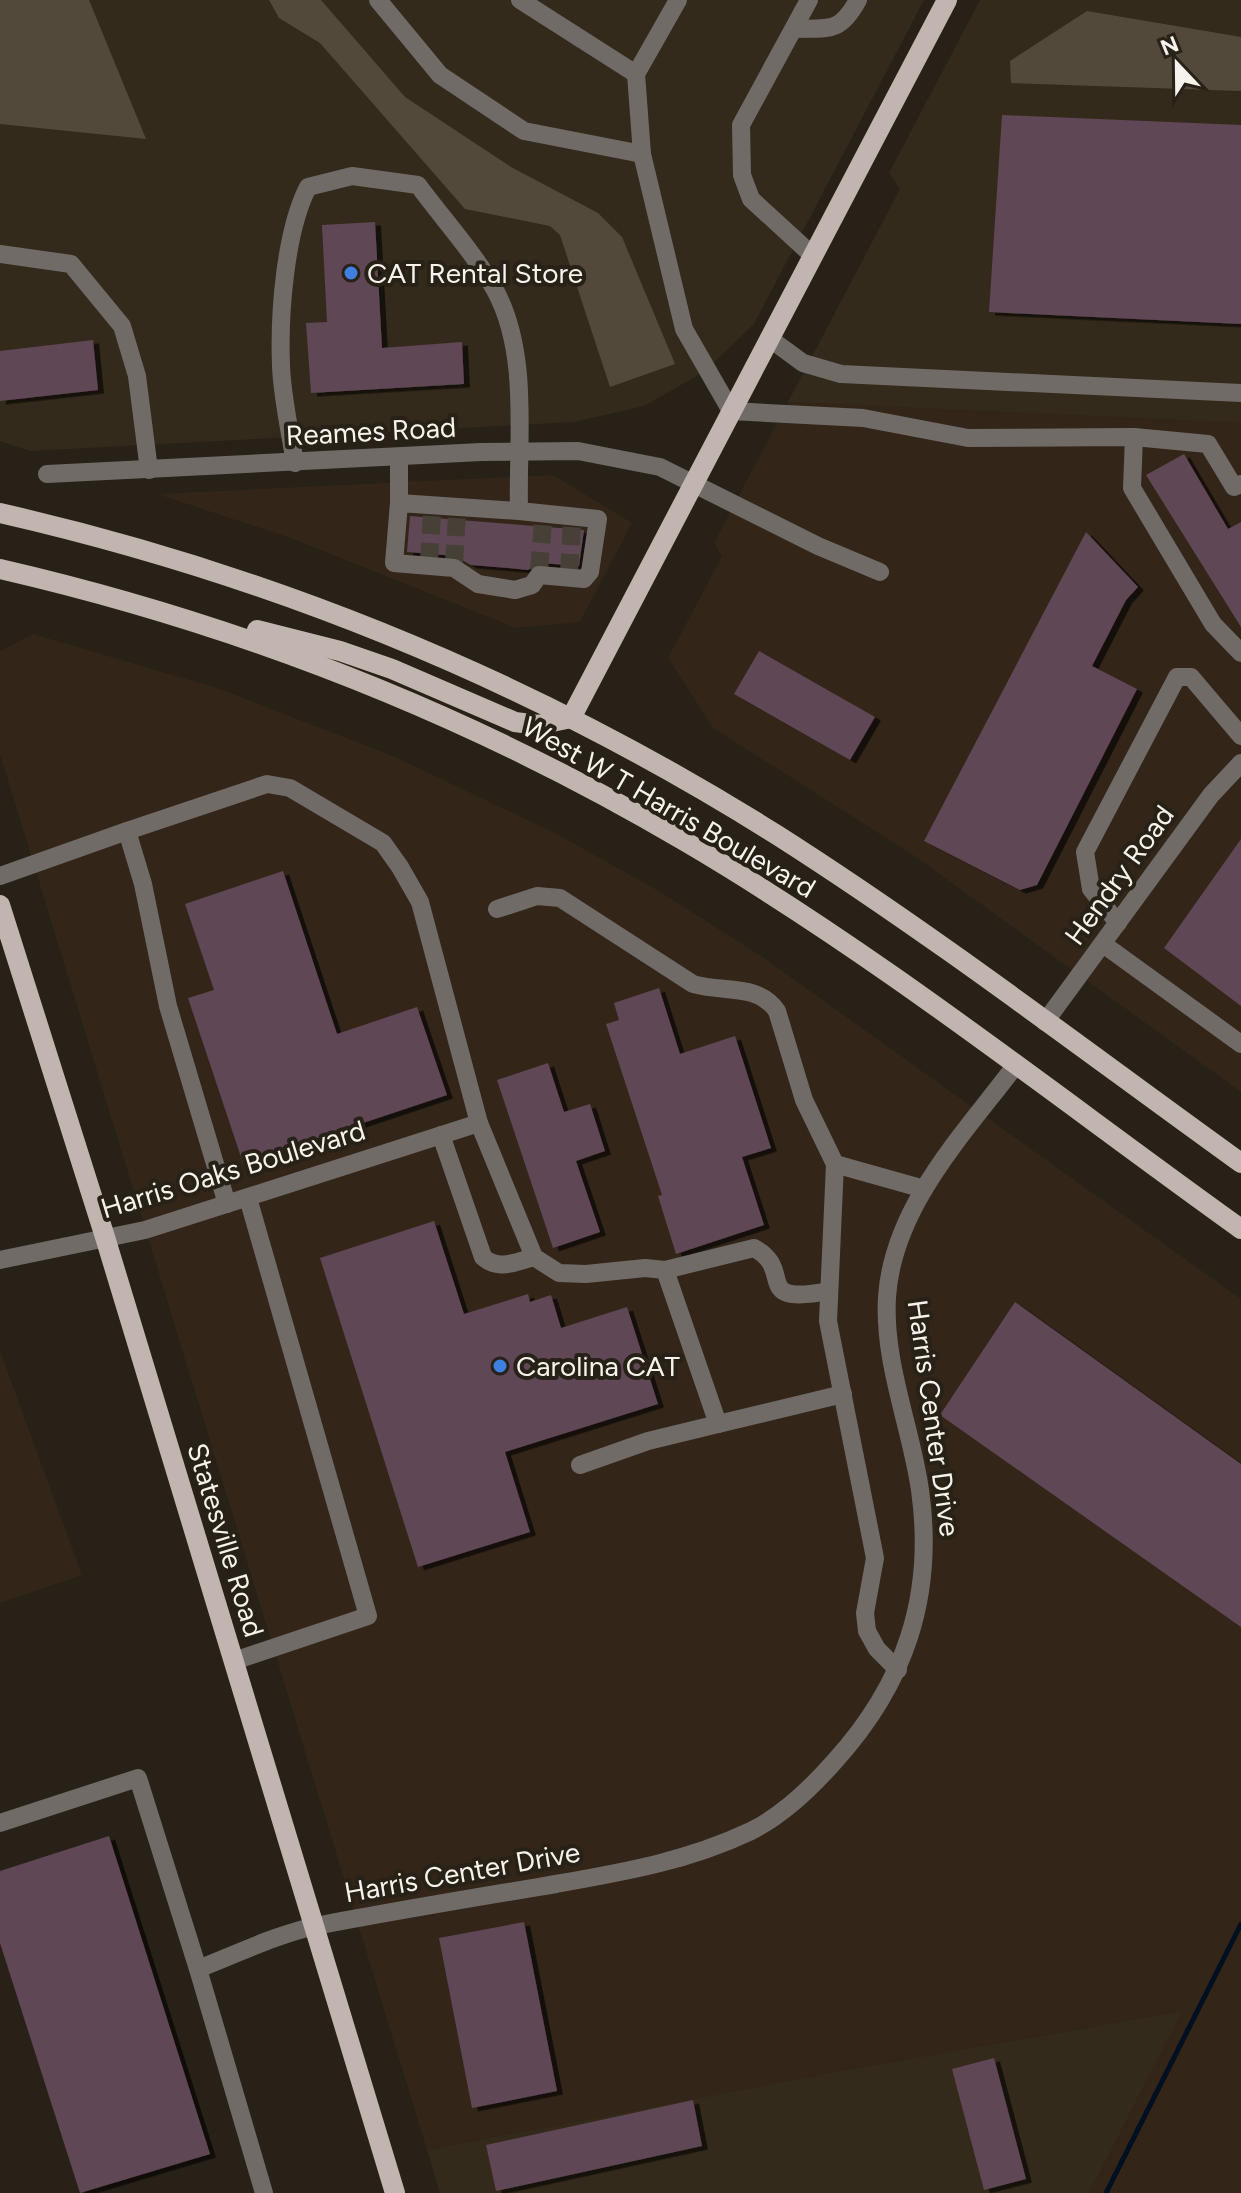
<svg xmlns="http://www.w3.org/2000/svg" width="1241" height="2193" font-family="Figtree,sans-serif">
<defs>
<filter id="shadow"><feDropShadow dx="6" dy="3.5" stdDeviation="0" flood-color="#0009"/></filter>
</defs>
<rect width="100%" height="100%" fill="#272117"/>
<g fill="#332619">
<path d="M788 402 1241 423V1092L913 855 713 728 668 658 722 556 714 543Z"/>
<path d="M553 475 632 523 580 622 516 628 291 538 157 494Z"/>
<path d="M33 634 217 688 393 756 559 835 662 893 761 956 1241 1299V2193H1089L1181 2011 834 2072 427 2150 0 754V651Z"/>
<path d="M0 1351 82 1575 0 1603Z"/>
</g>
<g fill="#342a1b">
<path d="M0 0H924L754 324 704 372 644 406 574 422 30 451 0 441Z"/>
<path d="M980 0H1241V423L788 402 900 189 889 173Z"/>
<path d="M1182 2011 1089 2193H440L427 2150 834 2072Z"/>
</g>
<g fill="#53493a">
<path d="M0 0H89L146 139 0 124Z"/>
<path d="M269 0H321L405 97 511 167 598 213 622 237 675 364 610 387 560 235 550 226 465 209 320 43 279 18Z"/>
<path d="M1087 11 1241 37V91L1011 83 1010 61Z"/>
</g>
<g fill="none" stroke-linecap="round" stroke-linejoin="round">
<path stroke="#011020" stroke-width="5" d="M1106 2193 1241 1924"/>
</g>
<g fill="#604654" filter="url(#shadow)">
<path d="M1002 115 1241 125V324L989 312Z"/>
<path d="M375 222 382 348 462 342 464 384 311 393 306 323 327 322 322 225Z"/>
<path d="M93 340 98 390 0 401V351Z"/>
<path d="M1184 454 1228 529 1241 522V627L1146 475Z"/>
<path d="M410 516 584 530 579 566 540 563 528 570 508 568 471 565 455 556 407 552Z"/>
<path d="M1086 532 1138 587 1126 600 1092 666 1137 689 1037 885 1020 890 924 841Z"/>
<path d="M759 651 875 717 850 760 734 694Z"/>
<path d="M1241 839V1006L1164 948Z"/>
<path d="M283 871 337 1034 417 1007 447 1095 243 1163 188 998 214 990 185 904Z"/>
<path d="M659 988 680 1054 735 1036 771 1148 742 1157 764 1225 676 1254 658 1196 662 1195 606 1024 619 1020 614 1003Z"/>
<path d="M548 1063 564 1112 590 1104 605 1151 576 1161 600 1232 553 1248 497 1080Z"/>
<path d="M434 1221 464 1314 528 1294 530 1302 551 1295 561 1328 627 1307 658 1404 505 1452 530 1532 418 1567 320 1258Z"/>
<path d="M1015 1302 1241 1464V1627L940 1415Z"/>
<path d="M109 1836 210 2154 80 2193 0 1943V1871Z"/>
<path d="M524 1922 557 2091 472 2108 439 1938Z"/>
<path d="M994 2058 1026 2179 984 2190 952 2069Z"/>
<path d="M693 2100 702 2146 496 2191 486 2145Z"/>
</g>
<g fill="none" stroke-linecap="round" stroke-linejoin="round">
<g stroke="#464037" stroke-width="18" stroke-dasharray="18 9" stroke-linecap="butt">
<path d="M429 561 432 514"/>
<path d="M454 563 457 515"/>
<path d="M539 570 543 522"/>
<path d="M569 572 572 524"/>
</g>
<g stroke="#716b68" stroke-width="18">
<path d="M378 0 440 75 524 131 642 154"/>
<path d="M520 0 636 74"/>
<path d="M678 0 636 74 642 154 684 329 731 411 863 418 968 438 1134 437 1132 488 1213 624 1241 653"/>
<path d="M809 0 741 125 742 175 751 199 812 255"/>
<path d="M795 29C830 28 840 33 858 0"/>
<path d="M0 254 71 264 122 326 137 376 149 470"/>
<path d="M769 338 803 363 841 374 1241 393"/>
<path d="M1134 437 1208 444 1234 487 1241 484"/>
<path d="M295 463C290 431 282 397 281 365 279 314 285 232 308 187L352 176 418 185C443 219 475 254 495 290 530 354 517 441 519 511L598 519 590 572 584 579 539 575 532 585 515 590 478 584 454 568 394 563 399 503 519 511"/>
<path d="M47 474 481 452 578 451 660 467 818 546 880 572"/>
<path d="M399 503V457"/>
<path d="M127 831 267 784 290 788 383 843 400 867 420 902 479 1123 534 1257 559 1273 586 1274 645 1268 665 1270 718 1424 648 1441 580 1465"/>
<path d="M0 876 127 831 143 884 168 1006 227 1204"/>
<path d="M497 909 537 896 560 898 693 984C723 993 758 983 777 1011L804 1100 835 1164"/>
<path d="M1118 923 1091 889 1085 852 1177 677H1191L1241 736"/>
<path d="M1103 944 1241 1044"/>
<path d="M1045 1022 1211 795 1241 763"/>
<path d="M441 1135 483 1257C498 1271 516 1262 534 1257"/>
<path d="M0 1260 145 1230 479 1123"/>
<path d="M665 1270 754 1248C796 1270 750 1306 829 1291"/>
<path d="M718 1424 843 1394"/>
<path d="M234 1661 368 1616 248 1198"/>
<path d="M898 1670 877 1649 867 1631 865 1613 875 1558 828 1321 835 1164 924 1189"/>
<path d="M0 1823 138 1778 198 1969"/>
<path d="M264 2193 198 1969C237 1954 279 1933 321 1925 399 1910 478 1897 556 1884 624 1872 688 1861 751 1831 783 1815 811 1788 834 1762 905 1684 935 1596 920 1490 911 1427 883 1362 887 1297 893 1207 963 1135 1015 1066"/>
</g>
<g stroke="#c2b5b0" stroke-width="20">
<path d="M0 513C276 576 537 684 777 835 937 937 1088 1053 1241 1163"/>
<path d="M0 569C243 625 471 715 686 842 880 956 1058 1098 1241 1229"/>
<path d="M257 630 340 651 392 669 515 722 538 725 571 718"/>
<path d="M571 718 947 0"/>
<path d="M0 905 105 1237 395 2193"/>
</g>
</g>
<g fill="#3f7fe0" stroke="#272117" stroke-width="3">
<circle cx="351" cy="273" r="8"/>
<circle cx="500" cy="1366" r="8"/>
</g>
<g text-anchor="middle" dominant-baseline="central" stroke-width="8" stroke-linejoin="round" paint-order="stroke">
<g font-size="28" fill="#f7f3ec" stroke="#272117" text-anchor="start">
<text x="367" y="273">CAT Rental Store</text>
<text x="516" y="1366">Carolina CAT</text>
</g>
<g font-size="28" fill="#f7f3ec" stroke="#272117">
<text transform="translate(371 431) rotate(-3)">Reames Road</text>
<text transform="translate(669 807) rotate(30)">West W T Harris Boulevard</text>
<text transform="translate(1119 875) rotate(-54)">Hendry Road</text>
<text transform="translate(233 1169) rotate(-17)">Harris Oaks Boulevard</text>
<text transform="translate(934 1418) rotate(82)">Harris Center Drive</text>
<text transform="translate(226 1540) rotate(73)">Statesville Road</text>
<text transform="translate(462 1872) rotate(-10)">Harris Center Drive</text>
</g>
</g>
<g transform="translate(1177 64) rotate(338)" stroke="#272117" stroke-width="6" paint-order="stroke">
<path d="M0-6L14 30L0 20L-14 30Z" fill="#f7f3ec"/>
<text y="-12" font-size="22" font-weight="bold" text-anchor="middle" fill="#f7f3ec">N</text>
</g>
</svg>
